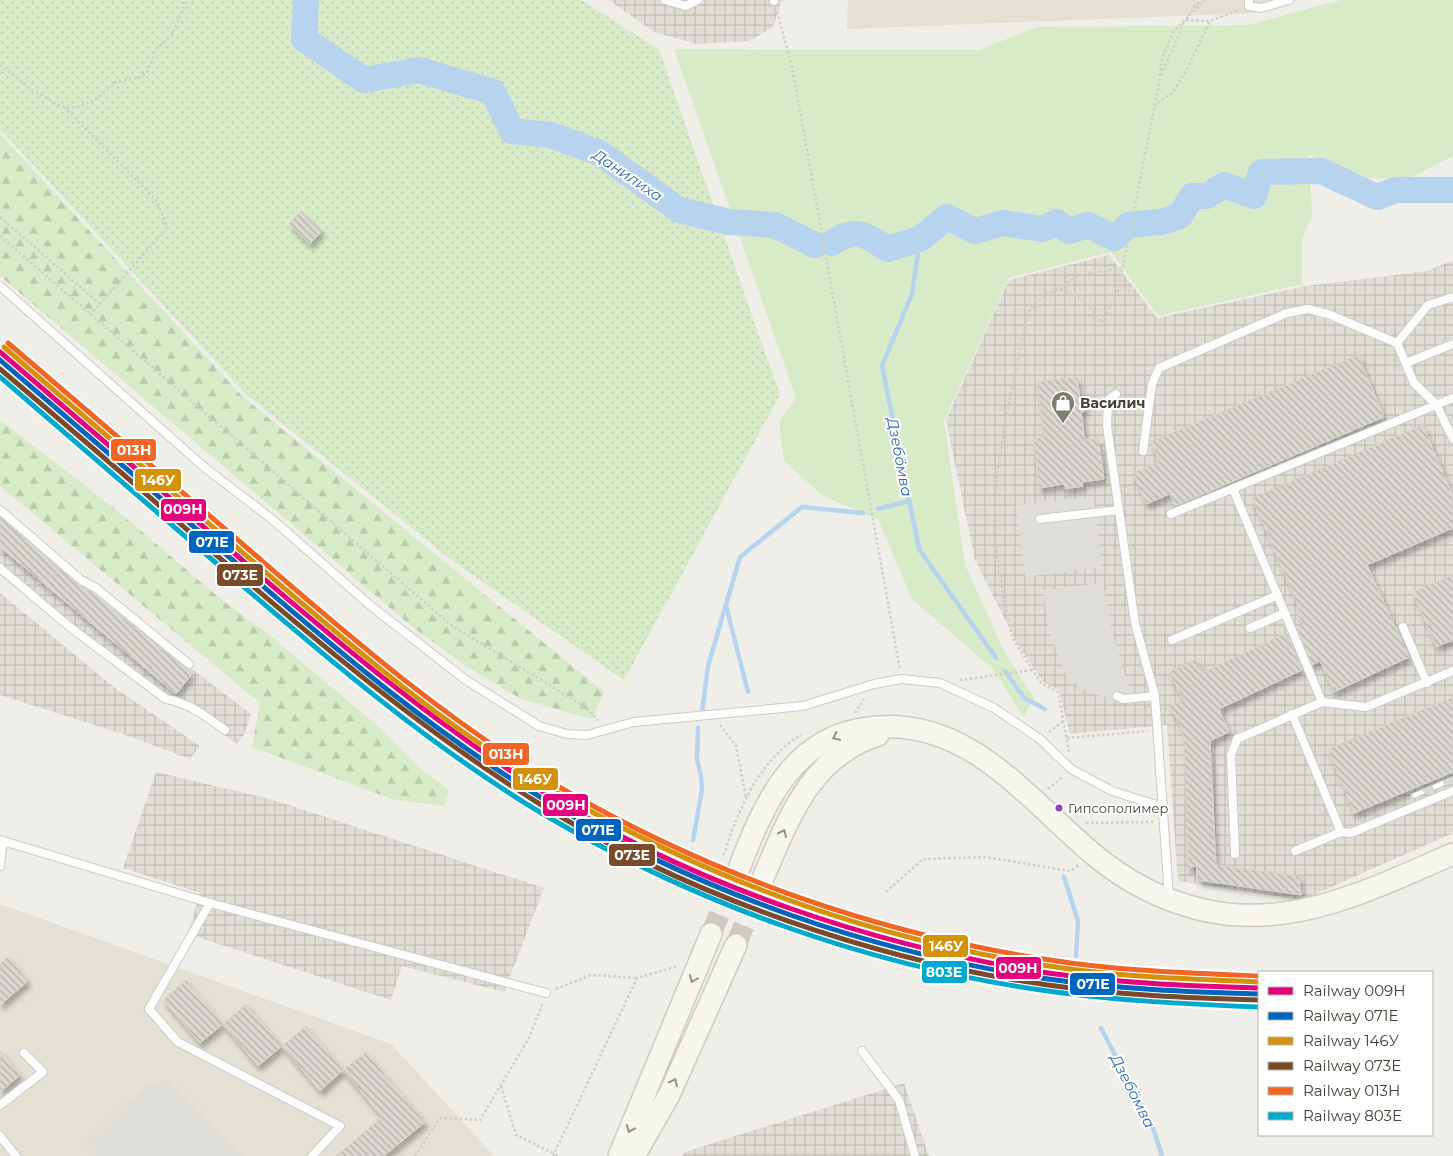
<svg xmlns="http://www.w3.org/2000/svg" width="1453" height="1156" font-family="Montserrat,sans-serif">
<defs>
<pattern id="industrial-grid" width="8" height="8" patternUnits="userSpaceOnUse" patternTransform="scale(1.25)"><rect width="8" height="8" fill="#dfddd6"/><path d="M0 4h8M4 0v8" fill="none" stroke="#c1bfb8"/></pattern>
<pattern id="forest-firs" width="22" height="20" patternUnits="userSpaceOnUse" patternTransform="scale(1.25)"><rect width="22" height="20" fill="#d9eac8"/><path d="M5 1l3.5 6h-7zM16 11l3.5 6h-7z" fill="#bccaac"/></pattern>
<pattern id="garden-dots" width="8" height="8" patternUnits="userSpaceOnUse" patternTransform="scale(1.25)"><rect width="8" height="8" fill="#d9eac8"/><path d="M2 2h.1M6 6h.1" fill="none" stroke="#bccaac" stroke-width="1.8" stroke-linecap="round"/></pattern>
<pattern id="building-back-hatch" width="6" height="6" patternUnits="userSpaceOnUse" patternTransform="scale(1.25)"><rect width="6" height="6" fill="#d9d7d0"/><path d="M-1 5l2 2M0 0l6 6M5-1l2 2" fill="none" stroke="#b2b0aa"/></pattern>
<filter id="shadow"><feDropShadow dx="3" dy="5.5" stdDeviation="2.5" flood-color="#0004"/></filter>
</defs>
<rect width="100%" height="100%" fill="#efeee8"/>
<g fill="#e3e0d5">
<path d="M848 0H1300L1254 13 847 29Z"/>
<path d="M0 904 391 1044 494 1156H0Z"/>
</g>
<g fill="url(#industrial-grid)">
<path d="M609 0H785L781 3 773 27 750 41 696 44 654 32Z"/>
<path d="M1109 255 1157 318 1306 286 1428 271 1453 260V833L1302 900 1178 881 1167 725 1070 734 1059 690 1043 682 1016 641 975 560 946 420 1009 280Z"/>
<path d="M0 515 71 577 251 714 244 735 237 744 190 711 161 702 78 639 0 575Z"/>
<path d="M0 593 115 688 200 746 190 759 123 734 0 695Z"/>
<path d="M156 772 270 799 544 888 504 992 402 966 391 1000 188 934 200 893 123 868Z"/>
<path d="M904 1083 929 1156H682L685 1152Z"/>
</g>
<path fill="#d9eac8" d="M1341 0H1453V156L1408 179 1364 178 1309 155 1312 215 1302 239V284L1158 316 1111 252 1009 278 944 421 965 565 1004 651 1034 698 1024 717 993 669 912 599 878 519 823 496 784 461 779 423 796 398 674 49 979 50 1037 27 1248 25Z"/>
<g fill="url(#forest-firs)">
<path d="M0 134 243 397 604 692 592 719 521 699 463 664 410 625 0 276Z"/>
<path d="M0 420 115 509 222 600 268 634 379 727 422 770 449 790 444 806 392 799 252 747 260 703 0 486Z"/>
</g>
<path fill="url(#garden-dots)" d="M0 0H582L659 50 780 395 624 680 454 562 246 394 0 129Z"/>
<g fill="#deddd8">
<path d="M1094 497 1102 567 1025 577 1016 505Z"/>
<path d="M1103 583 1112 631 1131 695 1104 697 1083 690 1066 676 1050 634 1043 590Z"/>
<path d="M169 1080 243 1156H99L85 1144 148 1085Z"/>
</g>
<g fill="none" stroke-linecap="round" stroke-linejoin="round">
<g stroke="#b8d3ee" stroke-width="4.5">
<path d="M920 239 912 294 882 366 919 549 996 658"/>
<path d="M878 509 909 501"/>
<path d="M726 606 748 692"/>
<path d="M1005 671 1024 698 1045 709"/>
<path d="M702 712 708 666 740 557 802 507 863 513"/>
<path d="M693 840 702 790 701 776 697 759 698 728"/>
<path d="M1064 877 1078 921 1076 956"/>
<path d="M1101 1028 1153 1128 1162 1156"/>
</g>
<g stroke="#b8d3ee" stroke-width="26">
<path d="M306 0 304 39 364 80 419 70 493 92 512 131 551 135 600 153 679 210 729 222 775 225 815 245"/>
<path d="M832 243C856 226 865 235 888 249L920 239 947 217 975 231 1003 223 1042 229 1057 222 1069 231 1088 225 1114 238 1129 225 1161 222 1180 216 1192 196H1207L1224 185 1254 196 1261 172 1321 171 1377 197 1396 190H1453"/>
</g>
</g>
<g fill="url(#building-back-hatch)" stroke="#d7d5ce" filter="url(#shadow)">
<path d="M301 211 322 231 310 244 289 224Z"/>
<path d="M1358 355 1384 417 1175 506 1170 494 1146 504 1133 473 1159 462 1151 442Z"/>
<path d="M1077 377 1080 400H1083L1085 411 1081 412 1085 440 1098 438 1104 479 1082 482 1083 486 1065 489 1064 484 1039 488 1034 439 1044 437 1037 382Z"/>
<path d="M1423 425 1453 496V528L1367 565 1409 657 1334 692 1320 661 1312 665 1297 628 1303 625 1297 612 1300 611 1252 498Z"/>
<path d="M0 517 77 584 93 593 192 674 176 694 0 547Z"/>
<path d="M1453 575V640L1436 647 1413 592Z"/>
<path d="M1287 633 1302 670 1219 709 1229 732 1210 741 1216 865 1299 876 1301 895 1198 880 1196 865 1188 869 1184 740 1181 727 1170 706 1183 700 1169 672 1196 659 1202 673Z"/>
<path d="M1453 697V772L1354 813 1328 749Z"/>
<path d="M8 957 28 981 0 1005V964Z"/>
<path d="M186 980 223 1024 200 1043 163 1000Z"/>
<path d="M246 1004 282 1046 258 1066 223 1024Z"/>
<path d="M306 1026 343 1070 320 1091 282 1046Z"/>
<path d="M0 1050 20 1075 0 1092Z"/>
<path d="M366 1052 425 1122 384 1156H336L382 1117 343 1070Z"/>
</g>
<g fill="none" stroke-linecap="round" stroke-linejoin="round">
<g stroke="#cdcbc4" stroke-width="21" stroke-dasharray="21 11" stroke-linecap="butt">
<path d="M711 934 740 866"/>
<path d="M736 945 763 878"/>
</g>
<g stroke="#cdcbc5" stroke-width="10">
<g id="service">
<path d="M665 0 686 6 698 0"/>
<path d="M1249 0V6L1261 8 1289 0"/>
<path d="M774 1V0"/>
<path d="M0 286 204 467 273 520 371 606 466 680 539 726 567 734 587 735 634 722 803 706 874 684 901 679 940 683 994 708 1040 739 1071 769 1112 791 1163 807"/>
<path d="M1397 343 1428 305 1453 297"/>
<path d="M1406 363 1453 344"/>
<path d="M1116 394 1108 400 1107 426 1135 623 1155 696 1169 898"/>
<path d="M1143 451 1152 384 1159 368 1287 313 1308 309 1328 314 1397 343 1414 383 1436 404 1453 439"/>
<path d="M1233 489 1322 702"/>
<path d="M0 510 81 580 96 588 189 664"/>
<path d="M1171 514 1453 398"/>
<path d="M1040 519 1119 510"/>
<path d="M0 568 71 628 166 699C189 703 206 716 225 730"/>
<path d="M1403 627 1427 683"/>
<path d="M1250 628 1285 613"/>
<path d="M1172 640 1278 595"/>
<path d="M1117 696 1123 699 1155 696"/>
<path d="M1292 714 1341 832 1295 851"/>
<path d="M1341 832 1351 833 1453 791"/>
<path d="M0 840 210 903 546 993"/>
<path d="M1235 854 1231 755 1237 739 1322 702 1366 707 1453 671"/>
<path d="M0 866 3 841"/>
<path d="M210 903 149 1009 178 1042 340 1126 312 1156"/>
<path d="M862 1051 899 1100 915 1156"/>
<path d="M0 1105 43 1072 24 1053"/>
<path d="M0 1136 16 1156"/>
</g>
</g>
<g stroke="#cfccbf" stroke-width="24">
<g id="secondary">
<path d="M740 866C763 806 791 741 861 729 964 711 1024 796 1093 854 1124 880 1159 899 1199 909 1289 932 1372 889 1453 854"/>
<path d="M763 878C789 818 810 757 878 735"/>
<path d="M619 1156 711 934"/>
<path d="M634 1156 669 1095 736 945"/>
</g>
</g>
<g stroke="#d1cec9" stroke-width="2.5" stroke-dasharray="2.5 2.5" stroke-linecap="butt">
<path d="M777 12 792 67 900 670"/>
<path d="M1188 16 1200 0"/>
<path d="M1186 20 1210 21"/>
<path d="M0 65 32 90 60 106 68 108 81 106 98 98 116 82 141 77 148 71 156 49 172 35 187 0"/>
<path d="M1161 75 1184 23"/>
<path d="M1154 106 1173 92 1187 69 1210 21 1239 10"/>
<path d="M64 107 157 201 167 228 90 315"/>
<path d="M0 217 100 304"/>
<path d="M0 236 451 625 584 706 598 720"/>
<path d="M1059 289 1078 275 1122 268"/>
<path d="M960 680 1033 670"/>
<path d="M855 713 864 699"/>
<path d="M720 725 736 746 746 798"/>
<path d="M1049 732 1064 721"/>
<path d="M1067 738 1148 731"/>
<path d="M1069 752 1058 692 1041 683 1012 637 1004 602 994 534 996 482 1005 424 1028 312 1044 295 1059 289C1085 298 1086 303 1102 323L1118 291 1160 79 1161 62 1173 32 1205 0"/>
<path d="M1048 789 1063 777"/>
<path d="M1086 823 1153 822"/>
<path d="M724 855C737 811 760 759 801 735"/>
<path d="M886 892 923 859 986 857 1070 871 1080 864"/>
<path d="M556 989 591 975 637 978"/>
<path d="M501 1086 516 1135 559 1156"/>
<path d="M415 1156 440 1118 480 1120 529 1038 543 1002"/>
<path d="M553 1156 637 978 678 966"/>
</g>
<use href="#service" stroke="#fdfcfc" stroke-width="8"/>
<use href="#secondary" stroke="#f6f5ee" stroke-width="21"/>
<g stroke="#d9d9d8" stroke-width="5.5">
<path id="rail" d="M1413 796 1453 779"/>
</g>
<use href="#rail" stroke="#fff" stroke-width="4" stroke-dasharray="11" stroke-linecap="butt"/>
<g stroke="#fff" stroke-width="9">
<path id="rail-1" d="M0 352C75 417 151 482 227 547 330 636 433 724 550 796 696 886 879 947 1048 973 1118 983 1189 986 1259 988"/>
</g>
<g stroke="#fff" stroke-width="9">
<path id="rail-2" d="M0 360C81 430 162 500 243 569 340 653 439 737 550 803 701 893 874 953 1048 979 1118 989 1188 992 1259 994"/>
</g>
<g stroke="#fff" stroke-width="9">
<path id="rail-3" d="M4 347C90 422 177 496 263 570 356 650 451 732 558 793 710 880 876 940 1049 966 1119 977 1189 979 1259 982"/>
</g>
<g stroke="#fff" stroke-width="9">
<path id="rail-4" d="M0 369C72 430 144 492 215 554 320 644 425 733 543 806 690 897 878 961 1048 985 1118 995 1188 998 1259 1000"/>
</g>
<g stroke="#fff" stroke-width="9">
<path id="rail-5" d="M8 343C92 415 177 487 261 560 356 642 452 725 561 788 711 875 878 934 1050 960 1119 971 1189 973 1259 976"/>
</g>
<g stroke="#fff" stroke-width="9">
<path id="rail-6" d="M0 377C79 445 158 513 237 581 334 664 433 748 543 814 696 904 872 967 1048 991 1118 1001 1188 1004 1258 1007"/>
</g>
<use href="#rail-1" stroke="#e5007d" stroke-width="5"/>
<use href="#rail-2" stroke="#0065bd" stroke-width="5"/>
<use href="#rail-3" stroke="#d3920a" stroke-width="5"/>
<use href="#rail-4" stroke="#7a4b2a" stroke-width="5"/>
<use href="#rail-5" stroke="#f26522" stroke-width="5"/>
<use href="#rail-6" stroke="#00a9ce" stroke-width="5"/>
</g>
<defs><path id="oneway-chevron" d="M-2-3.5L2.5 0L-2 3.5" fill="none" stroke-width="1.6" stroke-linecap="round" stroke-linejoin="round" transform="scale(1.25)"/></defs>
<g stroke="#959188">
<use href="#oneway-chevron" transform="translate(836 737) rotate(154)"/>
<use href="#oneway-chevron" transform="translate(783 833) rotate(-65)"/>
<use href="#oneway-chevron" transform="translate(693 979) rotate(112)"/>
<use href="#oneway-chevron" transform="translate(674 1082) rotate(-65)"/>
<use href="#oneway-chevron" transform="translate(630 1129) rotate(112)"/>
</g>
<defs>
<g id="shop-pin" transform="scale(1.25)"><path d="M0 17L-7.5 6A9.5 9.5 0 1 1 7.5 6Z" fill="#807d73" stroke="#fff"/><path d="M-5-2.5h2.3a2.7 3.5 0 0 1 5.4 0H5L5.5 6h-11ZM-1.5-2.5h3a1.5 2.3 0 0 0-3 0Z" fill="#fff"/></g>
</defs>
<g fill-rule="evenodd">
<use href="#shop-pin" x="1063" y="403"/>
</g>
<circle fill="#8e44ad" stroke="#fff" stroke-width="2" cx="1059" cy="808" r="4.5"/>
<g text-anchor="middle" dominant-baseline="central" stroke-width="4" stroke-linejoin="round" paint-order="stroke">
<g font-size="13" fill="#454034" stroke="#fff" text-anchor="start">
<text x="1068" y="808">Гипсополимер</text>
</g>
<g font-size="14" font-weight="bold" fill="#454034" stroke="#fff" text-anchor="start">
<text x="1080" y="403">Василич</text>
</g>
<g font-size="15" font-style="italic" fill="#2d6bb1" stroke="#fff">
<text transform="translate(628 175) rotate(34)">Данилиха</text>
<text transform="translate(900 457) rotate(79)">Дзебӧмва</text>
<text transform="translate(1133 1091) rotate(63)">Дзебӧмва</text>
</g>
</g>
<g stroke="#fff" stroke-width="2">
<rect x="110" y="438" width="47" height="24" rx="5" fill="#f26522"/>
<rect x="134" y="468" width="48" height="24" rx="5" fill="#d3920a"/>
<rect x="160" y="498" width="47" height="24" rx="5" fill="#e5007d"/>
<rect x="188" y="530" width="47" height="24" rx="5" fill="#0065bd"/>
<rect x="216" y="563" width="48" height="24" rx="5" fill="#7a4b2a"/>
<rect x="482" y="742" width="48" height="24" rx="5" fill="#f26522"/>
<rect x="512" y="767" width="47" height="24" rx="5" fill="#d3920a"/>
<rect x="542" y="793" width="47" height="24" rx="5" fill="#e5007d"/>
<rect x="575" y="818" width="47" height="24" rx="5" fill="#0065bd"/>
<rect x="608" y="843" width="48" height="24" rx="5" fill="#7a4b2a"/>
<rect x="922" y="934" width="47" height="24" rx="5" fill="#d3920a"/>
<rect x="995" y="956" width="47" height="24" rx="5" fill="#e5007d"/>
<rect x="921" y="960" width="47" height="24" rx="5" fill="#00a9ce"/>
<rect x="1069" y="972" width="47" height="24" rx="5" fill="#0065bd"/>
</g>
<g font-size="14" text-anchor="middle" font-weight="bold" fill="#fff">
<text x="134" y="455">013Н</text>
<text x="158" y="485">146У</text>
<text x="183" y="514">009Н</text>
<text x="212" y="547">071Е</text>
<text x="240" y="580">073Е</text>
<text x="506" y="759">013Н</text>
<text x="535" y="784">146У</text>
<text x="566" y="810">009Н</text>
<text x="598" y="835">071Е</text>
<text x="632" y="860">073Е</text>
<text x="946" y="951">146У</text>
<text x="1018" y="973">009Н</text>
<text x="944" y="977">803Е</text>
<text x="1093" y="989">071Е</text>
</g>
<rect x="1258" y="971" width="175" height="165" fill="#ffffff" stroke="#b5b3ae"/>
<rect x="1268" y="987" width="25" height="8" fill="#e5007d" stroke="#b5b3ae"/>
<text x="1303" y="996" font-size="15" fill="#454034">Railway 009Н</text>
<rect x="1268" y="1012" width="25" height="8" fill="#0065bd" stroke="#b5b3ae"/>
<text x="1303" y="1021" font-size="15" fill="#454034">Railway 071Е</text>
<rect x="1268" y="1037" width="25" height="8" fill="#d3920a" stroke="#b5b3ae"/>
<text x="1303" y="1046" font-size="15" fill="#454034">Railway 146У</text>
<rect x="1268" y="1062" width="25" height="8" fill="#7a4b2a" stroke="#b5b3ae"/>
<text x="1303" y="1071" font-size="15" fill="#454034">Railway 073Е</text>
<rect x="1268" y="1087" width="25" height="8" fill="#f26522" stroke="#b5b3ae"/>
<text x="1303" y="1096" font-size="15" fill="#454034">Railway 013Н</text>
<rect x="1268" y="1112" width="25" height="8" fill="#00a9ce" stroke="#b5b3ae"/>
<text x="1303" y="1121" font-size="15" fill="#454034">Railway 803Е</text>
</svg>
